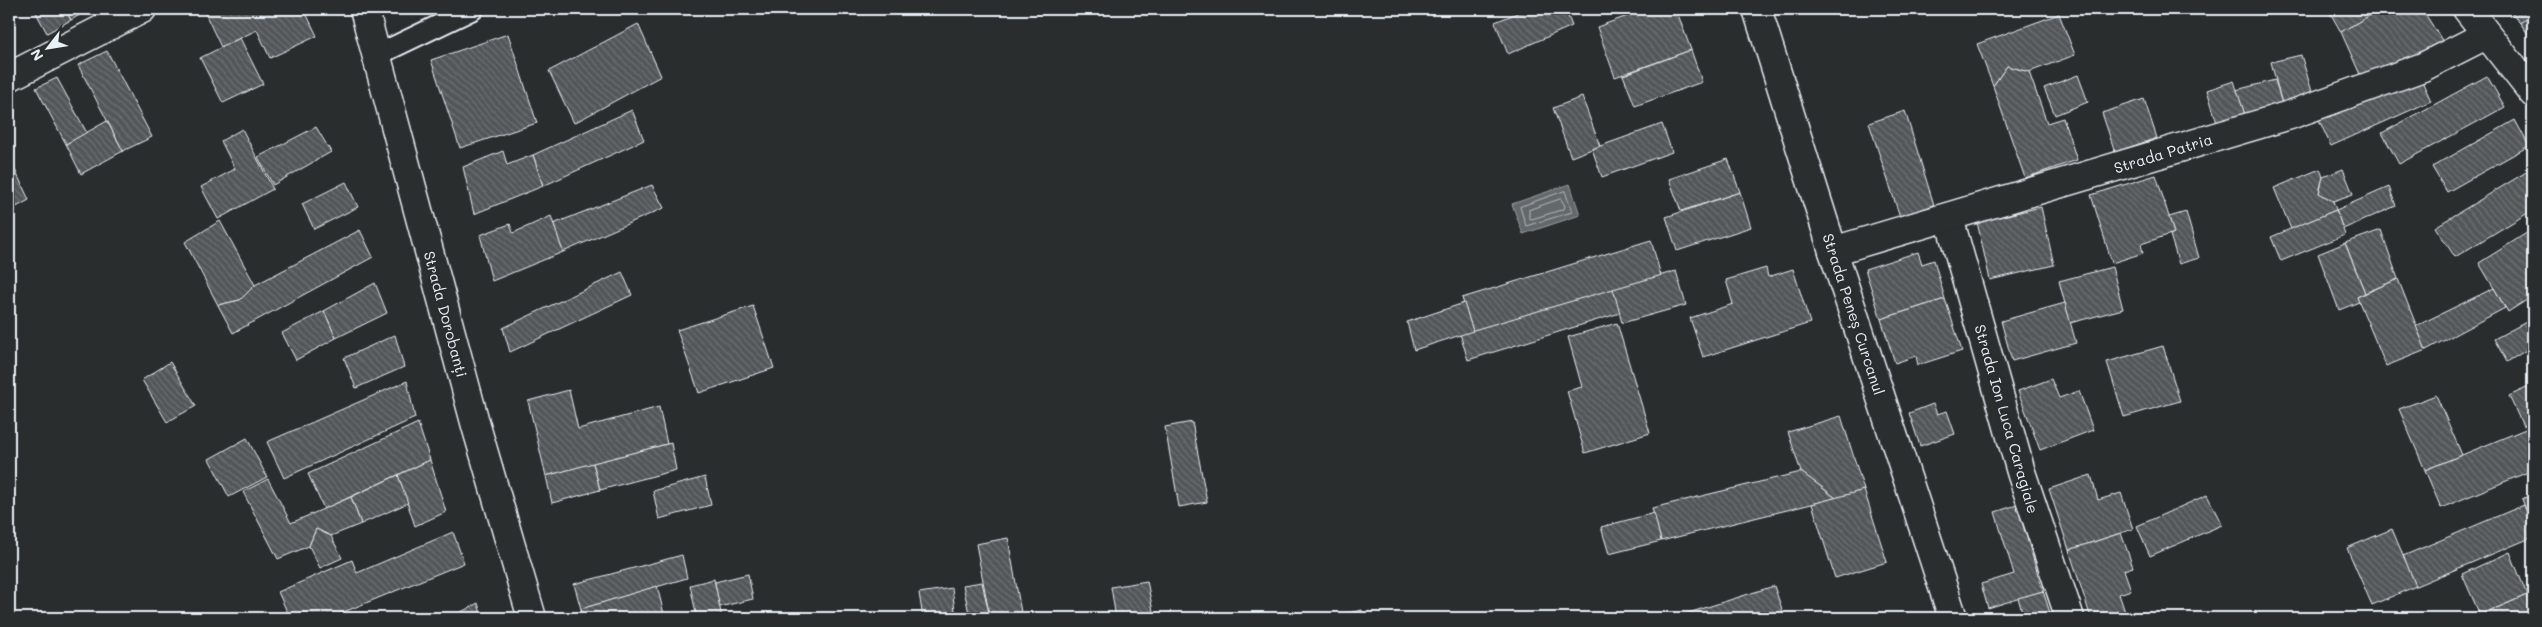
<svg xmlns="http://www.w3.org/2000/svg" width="2542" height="627" font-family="Mali,sans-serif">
<defs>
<pattern id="building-back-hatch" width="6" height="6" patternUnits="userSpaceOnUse" patternTransform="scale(1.25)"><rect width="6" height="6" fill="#535759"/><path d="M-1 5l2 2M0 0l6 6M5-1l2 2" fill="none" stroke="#6c7072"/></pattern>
</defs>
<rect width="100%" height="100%" fill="#2a2d2e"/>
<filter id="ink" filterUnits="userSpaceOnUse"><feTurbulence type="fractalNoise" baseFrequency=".02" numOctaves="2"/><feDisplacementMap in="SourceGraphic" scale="10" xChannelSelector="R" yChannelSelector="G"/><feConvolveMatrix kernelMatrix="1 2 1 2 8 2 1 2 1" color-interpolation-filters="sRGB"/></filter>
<g filter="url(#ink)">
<path fill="#63686b" stroke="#989fa3" d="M1570 184 1580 215 1523 234 1512 204Z"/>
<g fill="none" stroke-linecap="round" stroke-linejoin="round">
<g stroke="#b3bac0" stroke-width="1">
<path d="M1565 191 1572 212 1526 226 1520 207Z"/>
<path d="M1561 199 1565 206 1564 209 1532 219 1529 218V210Z"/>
</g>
</g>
<g fill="url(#building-back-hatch)" stroke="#e8f1f8">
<path d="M34 9H65L71 20 47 33Z"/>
<path d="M65 9H90L71 20Z"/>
<path d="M203 9H309L305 11 317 36 270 58 257 30 221 47Z"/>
<path d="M1527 9H1565L1572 26 1508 54 1495 22Z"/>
<path d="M1647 9H1676L1691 50 1615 77 1597 27Z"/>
<path d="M2328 9H2381L2341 32Z"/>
<path d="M2381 9H2422L2445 45 2363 81 2341 32Z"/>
<path d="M2509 9H2533V13L2520 23Z"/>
<path d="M2533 13V41L2520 23Z"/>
<path d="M2059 14 2075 55 2029 72 2007 66 1993 86 1977 44Z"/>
<path d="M638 24 661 76 574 123 549 71Z"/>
<path d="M508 34 537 123 460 148 431 60Z"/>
<path d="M240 38 263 84 223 103 200 58Z"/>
<path d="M1691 50 1702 82 1635 106 1623 75Z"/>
<path d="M107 51 152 137 123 151 78 65Z"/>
<path d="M2301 55 2313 95 2282 104 2271 62Z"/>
<path d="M2007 66 2029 72 2047 123 2063 118 2077 160 2025 178 1993 86Z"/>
<path d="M2078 75 2088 102 2055 115 2044 88Z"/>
<path d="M2487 76 2505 107 2399 164 2382 133Z"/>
<path d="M57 78 87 133 66 144 36 88Z"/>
<path d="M2421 79 2431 101 2331 146 2318 118Z"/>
<path d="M2275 80 2282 104 2245 115 2236 90Z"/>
<path d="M2234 81 2245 115 2217 123 2207 90Z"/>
<path d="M1582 97 1600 146 1571 157 1553 108Z"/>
<path d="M2144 99 2157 138 2115 152 2102 113Z"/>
<path d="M632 110 644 140 543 186 533 155Z"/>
<path d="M1905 111 1934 205 1900 217 1869 123Z"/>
<path d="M2515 120 2529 146 2447 192 2432 167Z"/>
<path d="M107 121 123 151 81 174 66 144Z"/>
<path d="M1662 124 1672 152 1602 177 1592 149Z"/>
<path d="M316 127 331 152 273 185 258 157Z"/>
<path d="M242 129 273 189 218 219 201 187 235 169 221 141Z"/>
<path d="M503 151 507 165 533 155 543 186 474 214 463 167Z"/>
<path d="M9 157 29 200 9 211Z"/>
<path d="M1728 159 1740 192 1681 211 1669 179Z"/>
<path d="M2533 168V210L2455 257 2435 227Z"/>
<path d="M2320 169 2323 177 2319 193 2333 201 2336 210 2291 229 2274 188Z"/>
<path d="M2343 169 2353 194 2333 201 2319 193 2323 177Z"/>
<path d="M2156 175 2174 233 2141 244 2143 253 2112 263 2091 195Z"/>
<path d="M346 182 358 207 314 229 302 204Z"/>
<path d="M652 185 664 208 563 252 553 224Z"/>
<path d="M2389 187 2396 206 2343 229 2336 210Z"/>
<path d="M1740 192 1751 227 1677 251 1666 217Z"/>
<path d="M2041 207 2054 265 1990 280 1977 222Z"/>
<path d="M2336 210 2345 235 2281 261 2271 237Z"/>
<path d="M2186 212 2199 258 2179 264 2170 235 2174 233 2169 217Z"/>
<path d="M551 216 563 252 492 281 480 235 510 224 513 233Z"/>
<path d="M220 221 255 285 240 300 218 305 185 242Z"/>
<path d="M2533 229V296L2508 312 2479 263Z"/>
<path d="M360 230 373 257 233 333 218 305 240 300 255 285Z"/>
<path d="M2381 230 2398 279 2365 293 2345 243Z"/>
<path d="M1651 240 1661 276 1473 331 1462 298Z"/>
<path d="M2345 243 2365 293 2357 297 2359 302 2339 310 2318 254Z"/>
<path d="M1918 252 1922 264 1934 260 1945 299 1881 319 1865 269Z"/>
<path d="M2112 267 2123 309 2070 323 2059 281Z"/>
<path d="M1766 268 1768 277 1793 269 1810 323 1703 357 1690 318 1733 304 1726 280Z"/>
<path d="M1676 271 1686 305 1622 323 1613 289Z"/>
<path d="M622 272 632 295 510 352 503 328Z"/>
<path d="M2398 279 2426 350 2386 366 2357 297Z"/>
<path d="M375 283 387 313 336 338 324 311Z"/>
<path d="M2494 288 2505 308 2426 350 2416 326Z"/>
<path d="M1613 289 1620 313 1468 360 1460 334Z"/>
<path d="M1945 299 1962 351 1918 365 1916 356 1895 363 1881 319Z"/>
<path d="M1464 303 1473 331 1414 350 1407 322Z"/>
<path d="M2065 303 2076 343 2012 361 2001 321Z"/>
<path d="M753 306 774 368 699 393 677 330Z"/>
<path d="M324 311 336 338 296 360 282 333Z"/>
<path d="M2533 312V326L2528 315Z"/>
<path d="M2530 320 2533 326V346L2507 362 2494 339Z"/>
<path d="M1617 323 1650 433 1585 453 1567 391 1582 387 1568 337Z"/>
<path d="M395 335 404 367 356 388 344 358Z"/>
<path d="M2163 346 2180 401 2124 417 2107 362Z"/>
<path d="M170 362 196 406 167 422 142 380Z"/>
<path d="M2051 379 2059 398 2079 391 2093 430 2040 450 2018 391Z"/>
<path d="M407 381 415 418 284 478 267 442Z"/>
<path d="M2533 385V422L2523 426 2509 396Z"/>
<path d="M569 390 578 429 659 407 667 444 546 476 528 401Z"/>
<path d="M2436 395 2462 455 2425 470 2399 409Z"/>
<path d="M1933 404 1937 414 1947 411 1955 434 1920 446 1909 413Z"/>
<path d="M1841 416 1864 490 1836 498 1801 472 1788 432Z"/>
<path d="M1192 422 1207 502 1179 507 1165 427Z"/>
<path d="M418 423 430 460 324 509 308 474Z"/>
<path d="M2533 426V470L2441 508 2425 470Z"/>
<path d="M247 438 267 477 229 497 209 459Z"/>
<path d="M671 443 676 470 600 490 593 463Z"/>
<path d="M430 460 446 512 415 526 398 475Z"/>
<path d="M593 463 600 490 552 503 546 476Z"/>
<path d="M1801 472 1836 498 1661 541 1652 508Z"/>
<path d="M398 475 408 503 361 524 351 497Z"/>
<path d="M2091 475 2098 500 2121 493 2133 529 2069 550 2049 489Z"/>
<path d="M705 477 711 505 659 519 653 491Z"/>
<path d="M268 479 291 523 351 497 361 524 331 536 316 529 309 546 278 559 243 492Z"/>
<path d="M1864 490 1887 562 1835 578 1812 504Z"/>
<path d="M2533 494V528L2522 499Z"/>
<path d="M2207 495 2222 525 2150 556 2137 526Z"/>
<path d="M2017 505 2043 591 1988 608 1981 584 2014 574 1995 512Z"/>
<path d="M2524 505 2533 528V537L2416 586 2403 556Z"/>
<path d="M1654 513 1661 541 1609 554 1601 527Z"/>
<path d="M316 529 331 536 342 558 320 568 309 546Z"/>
<path d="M2392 529 2416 586 2372 605 2347 548Z"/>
<path d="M453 532 464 563 329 618H290L278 592 352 560 357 573Z"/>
<path d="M2121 533 2133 567 2124 570 2131 590 2119 594 2127 618H2091L2069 550Z"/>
<path d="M1008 538 1022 618H990L976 544Z"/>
<path d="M2510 552 2527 595 2480 615 2462 574Z"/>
<path d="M682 555 687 578 581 609 574 584Z"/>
<path d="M748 574 753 599 719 607 715 582Z"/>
<path d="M714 579 722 618H697L690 585Z"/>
<path d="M1147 581 1154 616 1171 613 1172 618H1116L1111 587Z"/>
<path d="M982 582 990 618H970L963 585Z"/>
<path d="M657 586 665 618H584L581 609Z"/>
<path d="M1774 586 1785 618H1683L1682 615Z"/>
<path d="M952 588 956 618H923L919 593Z"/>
<path d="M2043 591 2051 616 2024 618 2018 598Z"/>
<path d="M2527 595 2533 610V618H2474Z"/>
<path d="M478 603 482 618H450Z"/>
<path d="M1362 610 1363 618H1326Z"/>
</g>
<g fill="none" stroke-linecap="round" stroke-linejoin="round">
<g stroke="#e8f1f8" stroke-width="24">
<path id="lane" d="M377 55 473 9"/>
</g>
<g stroke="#e8f1f8" stroke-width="31">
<g id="street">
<path d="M364 9 476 426 532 618"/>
<path d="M1757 9 1833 251 1953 618"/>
<path d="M2467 9 2533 93"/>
<path d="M9 77 142 9"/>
<path d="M1949 218 2021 472 2070 618"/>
<path d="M1833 251 2290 115 2423 67 2486 35"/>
</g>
</g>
<use href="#lane" stroke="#2a2d2e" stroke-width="20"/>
<use href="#street" stroke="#2a2d2e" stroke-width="28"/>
</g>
</g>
<g text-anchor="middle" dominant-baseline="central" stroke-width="4.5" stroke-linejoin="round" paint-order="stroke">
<g font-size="15" fill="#e8f1f8" stroke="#2a2d2e">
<text transform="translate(2163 153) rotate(-17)">Strada Patria</text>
<text transform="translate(446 314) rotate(75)">Strada Dorobanți</text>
<text transform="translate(1854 314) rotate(72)">Strada Peneș Curcanul</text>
<text transform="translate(2007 419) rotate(74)">Strada Ion Luca Caragiale</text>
</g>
</g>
<rect width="2542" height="627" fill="none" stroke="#2a2d2e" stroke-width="30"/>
<rect x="15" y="15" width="2512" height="597" fill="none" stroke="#e8f1f8" stroke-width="2" filter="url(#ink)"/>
<g transform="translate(48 48) rotate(239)" stroke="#2a2d2e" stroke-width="4" paint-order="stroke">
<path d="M0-4L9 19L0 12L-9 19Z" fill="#e8f1f8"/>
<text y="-8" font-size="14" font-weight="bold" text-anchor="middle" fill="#e8f1f8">N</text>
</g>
</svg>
